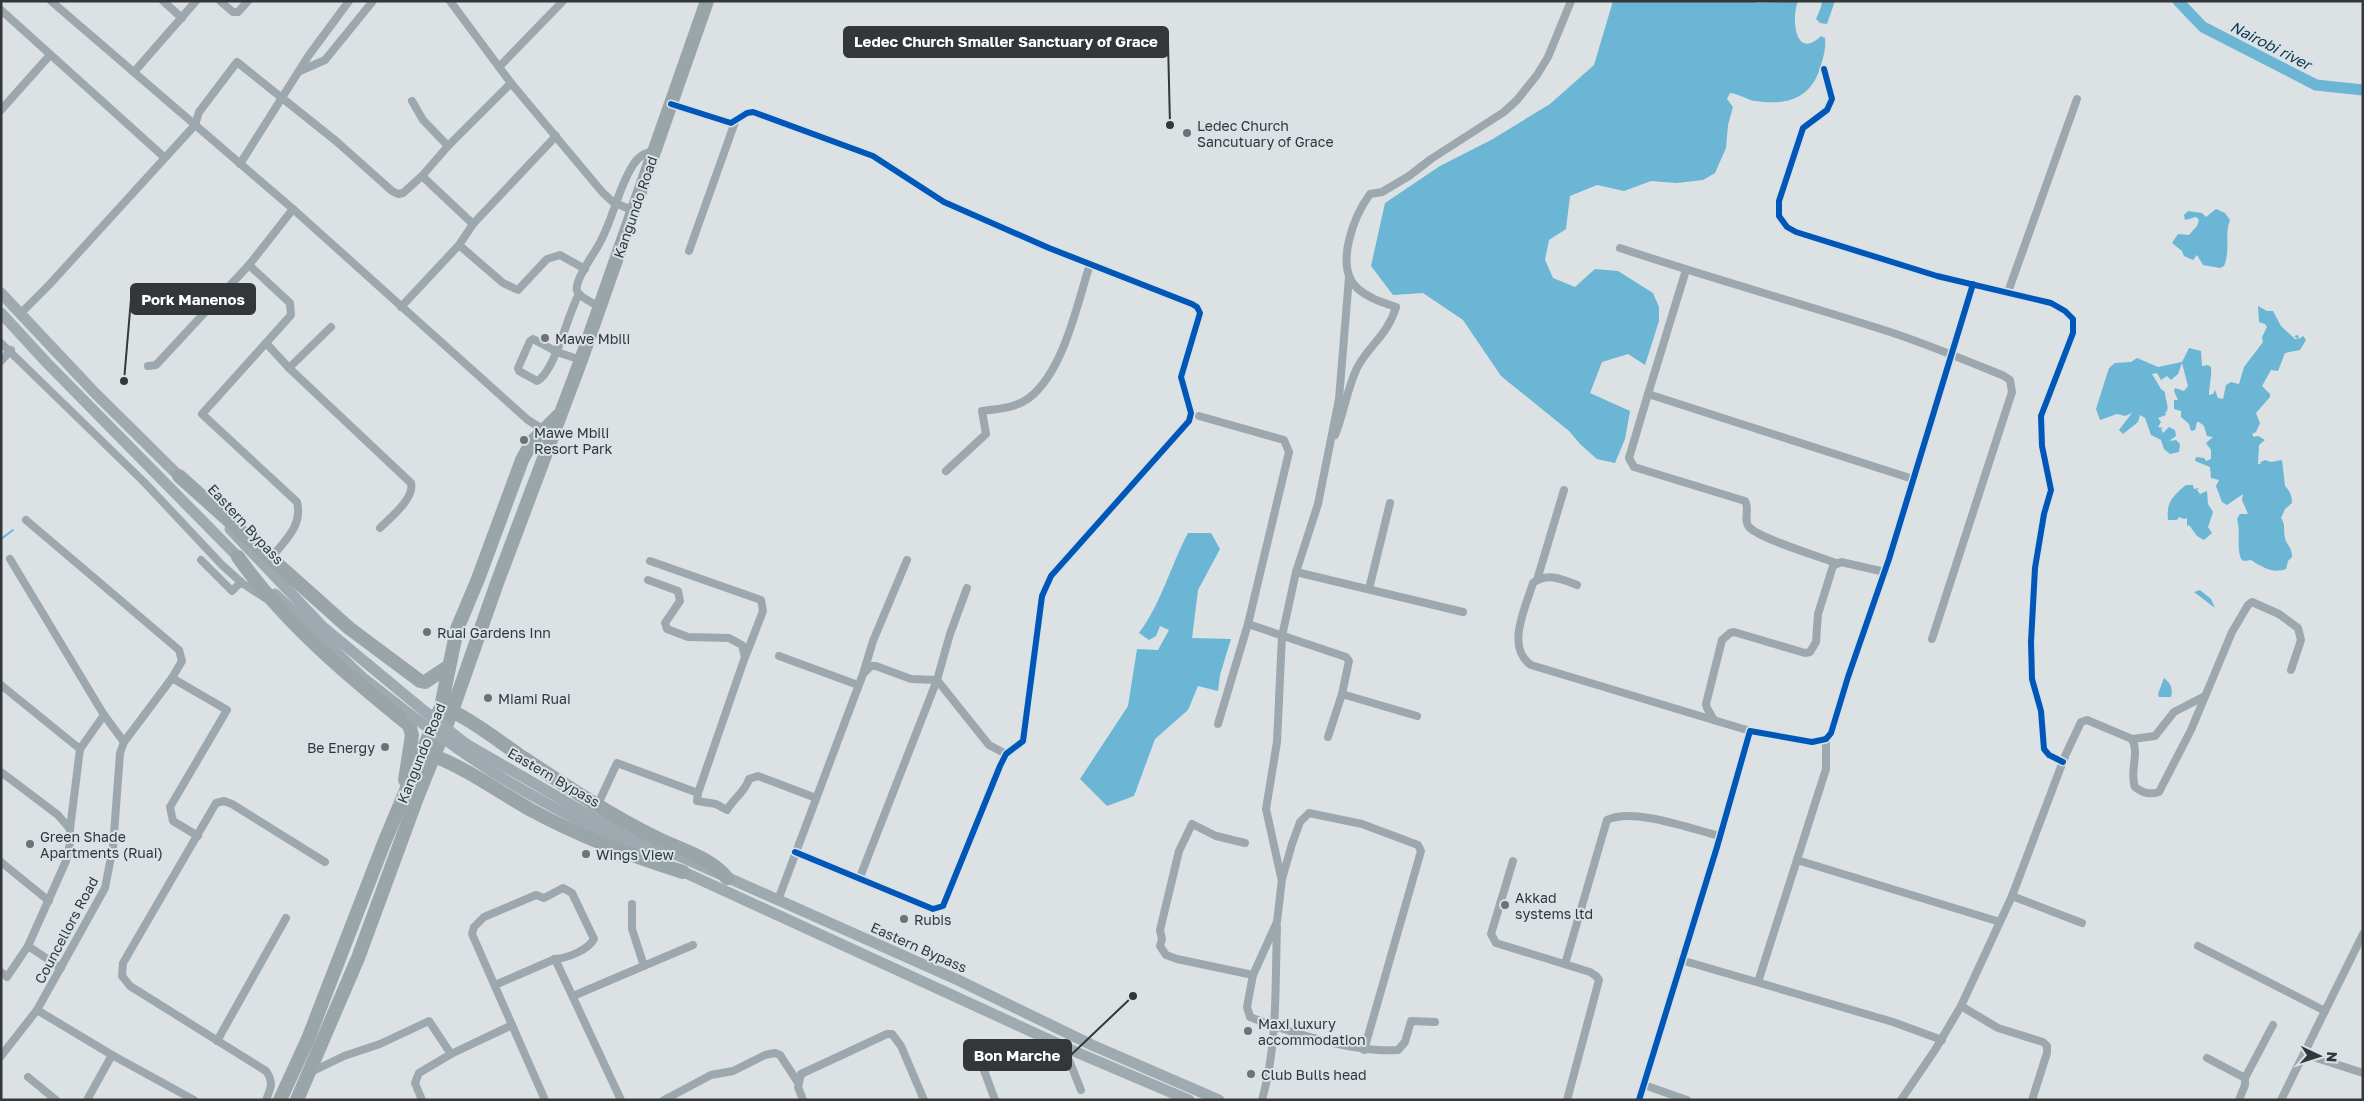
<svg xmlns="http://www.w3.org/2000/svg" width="2364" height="1101" font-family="'Golos Text',sans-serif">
<rect width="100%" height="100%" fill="#dce1e4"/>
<g fill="#6bb5d5">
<path d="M1613 1H1751L1758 3 1798 1C1791 18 1795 61 1821 36L1825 38C1826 47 1824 56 1821 65 1812 98 1788 106 1755 101 1747 100 1740 94 1730 93L1727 99 1733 107 1728 125 1726 148 1715 173 1703 180 1677 183 1651 181 1624 191 1597 185 1570 196 1566 229 1549 240 1545 260 1553 278 1575 287 1595 269 1618 271 1653 293 1659 307V321L1645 365 1628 354 1602 362 1590 393 1630 411 1625 439 1615 463 1597 459 1580 444 1569 431 1501 376 1463 320 1423 293 1393 295 1371 266 1385 203 1440 166 1491 140 1550 104 1594 65Z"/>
<path d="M1822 1H1835L1827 24 1820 23 1816 19 1821 7Z"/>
<path d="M2216 209 2225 213 2230 220C2224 235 2231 249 2224 266L2220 268 2203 265 2197 255 2193 260 2184 256 2182 251 2172 243 2178 234 2189 235 2197 226 2199 220 2196 217 2185 220 2184 215 2188 211 2202 213 2206 217Z"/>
<path d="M2258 306 2267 311H2273L2281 326 2295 339H2298L2294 336 2298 335 2299 339 2303 336 2306 340 2300 350 2285 353 2278 371 2271 370 2262 386 2270 394V397L2256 413 2260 423 2256 432 2252 434 2254 437 2258 436 2265 440 2259 445 2258 464H2262L2259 463 2265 460 2271 462 2282 460 2285 486C2290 491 2292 496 2292 503L2285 509 2281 518C2286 525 2283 530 2285 538 2287 546 2292 546 2292 557L2288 561 2286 569C2273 574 2262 567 2251 560L2244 561 2241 559C2236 545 2241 533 2237 519L2240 514H2248L2242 500 2243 494 2227 505 2222 502 2216 486 2219 480 2211 478 2210 467 2195 461 2196 457 2204 458 2206 461 2211 459V450L2206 443 2213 437 2207 436 2204 426 2199 422H2197L2195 430 2191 431 2189 424 2181 417V411L2174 409V400H2178L2174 391 2175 388 2184 391 2188 386 2182 363 2178 374 2171 380 2167 376 2161 380 2157 373 2152 374 2161 389 2165 392C2165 400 2169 405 2167 411L2165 413 2166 415 2158 418 2161 422 2158 427 2163 428 2161 429 2163 433 2169 427 2175 430 2176 436 2169 441 2176 440 2180 444 2179 452 2170 454 2164 449 2161 440 2151 435 2145 418 2140 415 2138 422 2123 434 2119 430 2132 413 2125 416 2117 414 2100 420 2096 409 2109 368 2115 363 2131 362 2137 358 2158 367 2182 362 2189 348 2201 351 2202 366 2208 365 2211 367C2212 378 2209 385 2209 395L2213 394 2215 390 2218 398 2223 399 2226 385 2231 382 2239 384 2244 367 2263 342 2262 337 2267 327 2265 324 2259 322Z"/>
<path d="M2186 485H2193L2194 489 2199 488 2197 490 2200 494 2207 491 2208 504 2213 512 2208 527 2212 533 2204 540 2197 536 2189 525 2187 526V518L2184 519 2179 517 2177 520H2168C2166 502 2173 496 2186 485Z"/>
<path d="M1188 533H1211L1220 549 1198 590 1192 638 1231 639 1220 675 1218 691 1198 686 1188 710 1155 739 1134 796 1107 806 1080 779 1128 706 1137 649 1158 650 1169 630 1160 626 1156 636 1149 640 1139 633C1161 604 1171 565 1188 533Z"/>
<path d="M2200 590 2211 599 2215 608 2194 592Z"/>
<path d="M2164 678C2171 684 2173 688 2171 697H2159L2158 694Z"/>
</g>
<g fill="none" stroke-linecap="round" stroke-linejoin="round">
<path stroke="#6bb5d5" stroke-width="2" d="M1 539 13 530"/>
<path stroke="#6bb5d5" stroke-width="11" d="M2178 1 2203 27 2316 85 2363 90"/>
<g stroke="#9da8ae" stroke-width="8">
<path d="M51 1 293 209 528 420 544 430"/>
<path d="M163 1 182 18"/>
<path d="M220 1 233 12H238L248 1"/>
<path d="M450 1 511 83"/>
<path d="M1 10 164 157"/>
<path d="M499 67 563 1"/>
<path d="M1824 69 1832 99 1827 110 1803 128 1779 201V216L1787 227 1796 232 1937 276 2051 303 2065 311 2073 319V333L2041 416 2042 446 2051 490 2044 514 2035 568 2031 642 2032 679 2041 711 2044 749 2049 755 2063 762"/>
<path d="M300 71 325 60 373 1"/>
<path d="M134 72 196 1"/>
<path d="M412 101 423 120 448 146"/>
<path d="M671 104 731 123 747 113 753 112 873 156 944 202 1049 248 1192 304 1197 307 1200 313 1181 377 1191 413 1189 421 1051 576 1042 596 1023 741 1006 754 1000 766 943 906 933 909 795 852"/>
<path d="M1 110 50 55"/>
<path d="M240 164 309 55 349 1"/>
<path d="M422 176 473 224 556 136"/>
<path d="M459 245 503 283 518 290 547 259 560 255 585 269"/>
<path d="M1620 248C1707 277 1796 302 1884 330 1925 343 1965 360 2004 376L2010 380 2012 392 1932 639"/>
<path d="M689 251 735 122"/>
<path d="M1686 270 1648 394 1913 479"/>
<path d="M2008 292 2077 99"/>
<path d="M579 294C568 313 555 372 537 381L519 371 518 368 530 341 533 339 557 352 581 360"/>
<path d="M401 307 459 245 473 224"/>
<path d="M599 307C594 303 580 298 577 291 574 281 593 255 598 246 613 221 617 190 633 165 638 157 646 152 655 151"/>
<path d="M21 313 49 285 195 125 199 112 237 62 336 141 392 191 398 194 403 193 422 176 448 146 511 83 603 193 613 202 634 211"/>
<path d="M1 343 144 482 222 565 242 583 265 598"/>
<path d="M266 343 289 368 411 483C415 498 390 518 380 528"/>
<path d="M1 361 11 350"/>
<path d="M148 366 156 365 249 265"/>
<path d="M289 368 331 327"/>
<path d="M1648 394 1629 458 1634 467 1745 501C1750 508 1743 520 1749 527 1760 539 1818 556 1836 563"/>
<path d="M1199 416 1284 440 1289 452 1248 624"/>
<path d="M1335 435C1344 413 1347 389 1357 368 1369 345 1388 335 1396 307 1382 302 1368 298 1357 288 1334 266 1354 216 1370 194L1382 192 1409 176 1431 159 1504 112 1517 100 1537 75 1548 57 1571 1"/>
<path d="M946 471 986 434 982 411C998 409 1016 408 1029 398 1064 371 1077 304 1090 264"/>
<path d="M271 558C285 540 303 526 297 502L202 414 291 315 290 303 249 265 293 209"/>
<path d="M10 559 104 715 124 742"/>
<path d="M201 560 232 591 241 582"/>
<path d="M650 561 761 600 763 611 746 655"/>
<path d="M1296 572 1463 612"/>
<path d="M1537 580 1564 490"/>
<path d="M1577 585C1562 579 1547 572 1533 583 1526 607 1505 647 1531 665L1750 731"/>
<path d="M1369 589 1390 503"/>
<path d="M779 656 858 685"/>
<path d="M864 673 871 666H876L911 679 937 680 989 745 1006 754"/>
<path d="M172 678 227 710 170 807 173 821 198 836"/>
<path d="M1 685 80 749 70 829V843L66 861 28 946 7 977 1 972"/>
<path d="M1342 694 1417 716"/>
<path d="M1714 720 1707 708 1706 704 1722 640 1730 633 1734 632 1805 653 1810 652 1816 642 1818 614 1833 566 1841 562 1885 572"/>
<path d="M1218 724 1248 624 1346 657 1349 661 1342 694 1328 737"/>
<path d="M2132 739 2155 736 2174 712 2205 696"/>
<path d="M80 749 104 715"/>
<path d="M1 772 58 815 70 829"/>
<path d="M698 793 697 801 716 804 727 810C733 799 746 791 749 779L758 776 816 798"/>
<path d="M598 804 617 763 698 793 745 657 742 645 729 638 688 637 667 629 665 623 680 601 678 591 648 580"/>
<path d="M1245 843 1216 836 1192 824 1179 851 1160 930 1162 939 1160 946 1166 955 1177 959 1253 975"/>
<path d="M1797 860 2000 922"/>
<path d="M1513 861 1491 934 1496 943 1590 972 1596 976 1599 980 1567 1100"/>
<path d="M1 862 49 901"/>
<path d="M860 877 937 680 950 634 967 588"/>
<path d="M1281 877 1266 809 1277 742 1282 636 1296 572 1318 504 1339 399 1349 277"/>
<path d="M2012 896 2082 923"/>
<path d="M778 900 863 674 873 641 907 560"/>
<path d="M632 904V929L644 966"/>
<path d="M28 946 61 968"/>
<path d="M2198 946 2325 1011"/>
<path d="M1681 960 1893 1022 1942 1040"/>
<path d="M1565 964 1607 820C1633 807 1691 829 1720 836"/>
<path d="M1758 982 1826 769V739"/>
<path d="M495 985 555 959 621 1100"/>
<path d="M573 996 693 945"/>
<path d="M1961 1006 1998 1028 2043 1042 2047 1046V1053L2032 1100"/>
<path d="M37 1010 112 1055 87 1100"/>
<path d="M1048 1039 1046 1049 1049 1052 1069 1060 1081 1090"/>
<path d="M217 1041 286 918"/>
<path d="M1364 1050 1421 851 1418 845 1362 824 1309 813 1300 822 1292 844 1282 879 1277 922 1253 975 1247 1007 1250 1017C1290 1033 1355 1053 1398 1050L1405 1042 1411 1021 1435 1022"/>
<path d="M2304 1054 2363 1073"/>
<path d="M112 1055 194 1100"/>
<path d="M1 1056 37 1010 105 888 113 847 120 753 124 742 172 678 182 661 179 650 26 520"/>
<path d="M2207 1058 2245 1078V1085L2239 1100"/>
<path d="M982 1065 995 1100"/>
<path d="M309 1073 344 1056 380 1044 429 1021 451 1054"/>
<path d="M28 1077 56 1100"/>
<path d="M2245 1078 2273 1025"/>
<path d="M1644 1085 1687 1100"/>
<path d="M266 1100C271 1088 274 1082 266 1071L130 986 122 976 123 963 216 803 224 801 232 804 325 862"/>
<path d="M422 1100 415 1083 419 1073 451 1054 512 1025"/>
<path d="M545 1100 472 934 474 927 484 917 536 895 544 898 563 888 572 893 594 939C588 950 568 958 555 959"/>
<path d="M664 1100 711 1075 733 1071 765 1055 775 1053 780 1055 797 1081"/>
<path d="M803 1100 798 1087 801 1074 887 1034H892L901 1046 924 1100"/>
<path d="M1262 1100C1278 1044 1275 984 1277 927"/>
<path d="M1639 1100 1717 847 1750 731 1812 742 1826 739 1831 733 1848 677 1889 559 1973 284"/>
<path d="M1901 1100 1935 1050 1961 1006 2012 896 2065 756 2081 722 2087 720 2132 739C2140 754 2129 771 2135 787 2143 793 2149 795 2159 792L2191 730 2232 632 2248 605 2252 602 2279 614 2298 628 2301 640 2291 670"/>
<path d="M2281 1100 2363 934"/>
</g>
<g stroke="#9eaaaf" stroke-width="11">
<path d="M1 293 95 393 185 482"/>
<path d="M1 313 47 363 244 563"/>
<path d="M230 529 323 627 417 705"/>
<path d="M275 594 362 677 412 716"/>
<path d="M466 744 596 819 958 980 1092 1045 1219 1100"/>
<path d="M457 748C518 792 585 824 652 856"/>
<path d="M675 868 1076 1052 1189 1100"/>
</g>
<g stroke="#99a5a9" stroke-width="14">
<path d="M179 476 349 628 420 681 425 682 449 666"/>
<path d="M238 557C284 622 347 675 409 725L412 735 405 780"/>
<path d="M452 711C476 723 496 739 519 755 563 784 611 816 659 839 682 850 711 858 727 878"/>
<path d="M434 756C468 769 499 792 531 810 579 836 631 856 683 872"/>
<path d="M280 1100 308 1039 384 843 441 707 457 629 478 579 522 460 532 442 558 416"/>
<path d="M297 1100 358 958 418 795 452 711 497 583 581 360 707 1"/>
</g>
<g stroke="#9eaaaf" stroke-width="11">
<path d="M417 705 466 744"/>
<path d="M412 716 457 748"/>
</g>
<g stroke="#d8e2e8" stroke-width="9">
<g id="cycleway">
<path d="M1824 69 1832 99 1827 110 1803 128 1779 201V216L1787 227 1796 232 1937 276 2051 303 2065 311 2073 319V333L2041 416 2042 446 2051 490 2044 514 2035 568 2031 642 2032 679 2041 711 2044 749 2049 755 2063 762"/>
<path d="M671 104 731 123 747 113 753 112 873 156 944 202 1049 248 1192 304 1197 307 1200 313 1181 377 1191 413 1189 421 1051 576 1042 596 1023 741 1006 754 1000 766 943 906 933 909 795 852"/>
<path d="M1639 1100 1717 847 1750 731 1812 742 1826 739 1831 733 1848 677 1889 559 1973 284"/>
</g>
</g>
<use href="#cycleway" stroke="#0057b8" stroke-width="6"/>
</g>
<g fill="#6e7275" stroke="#d8e2e8" stroke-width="2">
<circle cx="1187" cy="133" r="5"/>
<circle cx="545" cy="338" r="5"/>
<circle cx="524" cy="440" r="5"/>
<circle cx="427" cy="632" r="5"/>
<circle cx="488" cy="698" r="5"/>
<circle cx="385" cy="747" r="5"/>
<circle cx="30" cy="844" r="5"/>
<circle cx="586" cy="854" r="5"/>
<circle cx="1505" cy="905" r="5"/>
<circle cx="904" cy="919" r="5"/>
<circle cx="1248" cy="1031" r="5"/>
<circle cx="1251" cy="1074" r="5"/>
</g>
<g text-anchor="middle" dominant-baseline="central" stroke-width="4" stroke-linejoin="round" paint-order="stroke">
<g font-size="14" fill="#333739" stroke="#d8e2e8" text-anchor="start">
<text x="1197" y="125">Ledec Church<tspan x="1197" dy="16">Sancutuary of Grace</tspan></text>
<text x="555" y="338">Mawe Mbili</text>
<text x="534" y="432">Mawe Mbili<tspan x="534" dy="16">Resort Park</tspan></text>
<text x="437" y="632">Ruai Gardens Inn</text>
<text x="498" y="698">Miami Ruai</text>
<text x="375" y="747" text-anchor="end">Be Energy</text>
<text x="40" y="836">Green Shade<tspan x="40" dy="16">Apartments (Ruai)</tspan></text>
<text x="596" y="854">Wings View</text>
<text x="1515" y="897">Akkad<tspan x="1515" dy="16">systems ltd</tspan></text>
<text x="914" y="919">Rubis</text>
<text x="1258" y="1023">Maxi luxury<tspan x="1258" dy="16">accommodation</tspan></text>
<text x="1261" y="1074">Club Bulls head</text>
</g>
<g font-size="14" fill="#333739" stroke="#d8e2e8">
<text transform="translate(635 207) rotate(-71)">Kangundo Road</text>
<text transform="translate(246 524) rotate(47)">Eastern Bypass</text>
<text transform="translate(421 753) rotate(-68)">Kangundo Road</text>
<text transform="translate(554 777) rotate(30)">Eastern Bypass</text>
<text transform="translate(66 930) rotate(-62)">Councellors Road</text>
<text transform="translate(919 947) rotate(24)">Eastern Bypass</text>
</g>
<g font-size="15" font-style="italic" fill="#0a374a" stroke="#d8e2e8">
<text transform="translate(2271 45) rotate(27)">Nairobi river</text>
</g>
</g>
<path fill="none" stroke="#333739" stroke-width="2" d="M1170 125L1168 42M124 381L131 299M1133 996L1071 1055"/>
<g fill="#333739" stroke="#d8e2e8" stroke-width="2">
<circle cx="1170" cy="125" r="5"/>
<circle cx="124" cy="381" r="5"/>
<circle cx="1133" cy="996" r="5"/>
</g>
<g fill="#333739" stroke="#333739" stroke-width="2">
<rect x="844" y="27" width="324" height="30" rx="5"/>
<rect x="131" y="284" width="124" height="30" rx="5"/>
<rect x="964" y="1040" width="107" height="30" rx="5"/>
</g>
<g font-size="15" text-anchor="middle" font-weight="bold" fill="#fff">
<text x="1006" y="47">Ledec Church Smaller Sanctuary of Grace</text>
<text x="193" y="305">Pork Manenos</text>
<text x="1017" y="1061">Bon Marche</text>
</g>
<rect width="2364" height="1101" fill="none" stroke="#333739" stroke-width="5"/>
<g transform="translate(2319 1056) rotate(94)" stroke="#d8e2e8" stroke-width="4" paint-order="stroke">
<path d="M0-4L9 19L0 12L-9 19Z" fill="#333739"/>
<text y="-8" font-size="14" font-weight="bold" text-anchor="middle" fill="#333739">N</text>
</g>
</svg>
